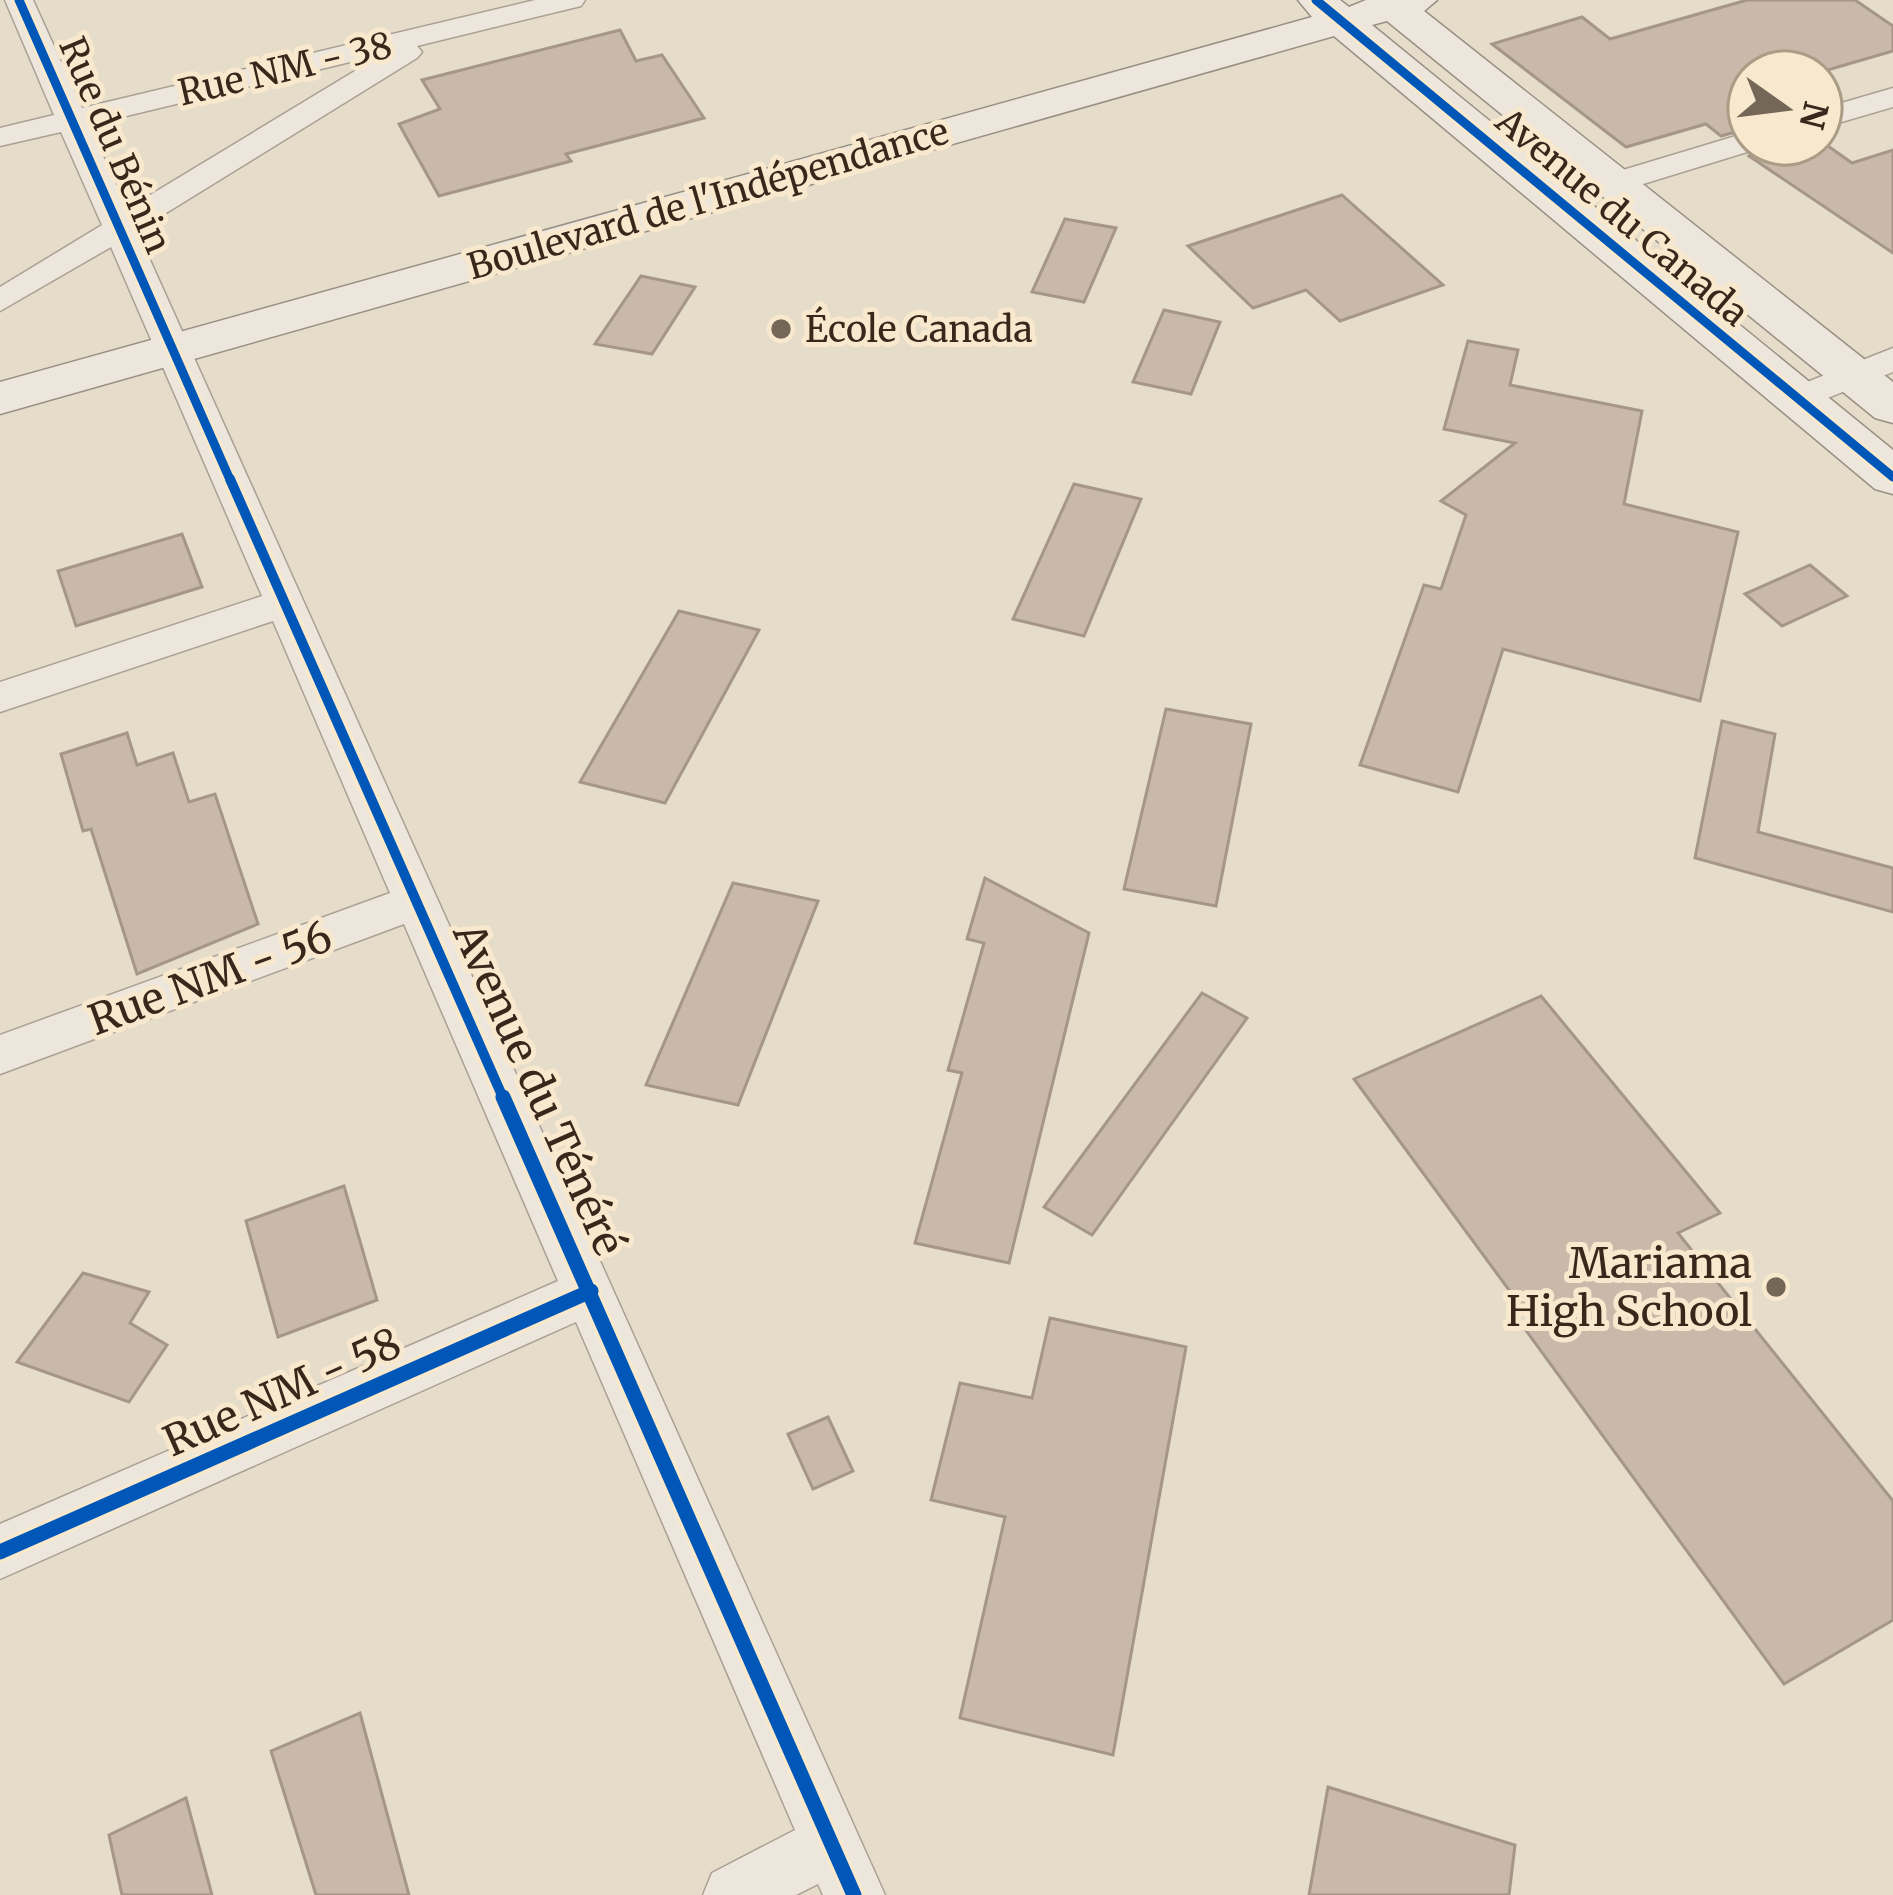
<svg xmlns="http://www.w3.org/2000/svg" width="1893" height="1895" font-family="Merriweather,serif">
<rect width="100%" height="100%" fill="#e5dcca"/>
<g fill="#c9b9ab" stroke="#a59689" stroke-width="3">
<path d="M1747 0H1855L1893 26V51L1821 72H1749V128L1721 136 1706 124 1626 147 1492 44 1582 17 1610 39Z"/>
<path d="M620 30 636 61 662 55 704 118 566 154 571 161 439 196 399 124 440 109 422 80Z"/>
<path d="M1821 141 1852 163 1893 150V253L1749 156 1767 144Z"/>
<path d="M1342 195 1443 285 1340 321 1306 290 1253 308 1188 246Z"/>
<path d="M1065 219 1116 228 1084 302 1032 292Z"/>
<path d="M641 276 695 287 652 354 595 344Z"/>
<path d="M1164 310 1220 322 1191 394 1133 382Z"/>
<path d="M1468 341 1518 350 1510 385 1642 411 1624 504 1738 532 1700 701 1503 649 1458 792 1360 765 1424 585 1441 589 1466 515 1441 501 1515 443 1444 429Z"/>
<path d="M1074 484 1141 499 1084 636 1013 619Z"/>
<path d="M182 534 202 587 76 626 58 571Z"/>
<path d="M1810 565 1847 596 1782 626 1745 594Z"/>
<path d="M679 611 759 630 665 803 580 782Z"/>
<path d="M1166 709 1251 724 1216 906 1124 889Z"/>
<path d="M1722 721 1775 734 1758 832 1893 868V912L1695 858Z"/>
<path d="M127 733 137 765 173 753 189 802 215 794 258 924 137 974 91 829 83 831 61 754Z"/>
<path d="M985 878 1089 933 1009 1263 915 1243 962 1073 948 1070 984 943 967 939Z"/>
<path d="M733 883 818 901 738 1105 646 1085Z"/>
<path d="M1202 993 1247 1018 1092 1235 1044 1207Z"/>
<path d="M1541 996 1720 1213 1678 1233 1893 1501V1620L1784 1684 1522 1325 1531 1320 1354 1079Z"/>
<path d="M344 1186 377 1300 278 1337 246 1221Z"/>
<path d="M83 1273 149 1292 130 1323 167 1345 129 1402 17 1362Z"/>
<path d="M1050 1318 1186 1347 1113 1755 960 1718 1005 1517 931 1500 960 1383 1032 1398Z"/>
<path d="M828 1417 853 1471 813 1489 788 1434Z"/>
<path d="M360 1713 409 1895H316L271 1751Z"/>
<path d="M1328 1787 1515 1845 1509 1895H1309Z"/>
<path d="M186 1798 212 1895H122L109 1835Z"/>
</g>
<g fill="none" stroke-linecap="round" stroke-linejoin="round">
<g stroke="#aaa093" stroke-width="3">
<g id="street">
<path d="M5 0H33L82 108 535 0H585L581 6 417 46 422 52 417 58 137 231 885 1895H823L818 1884 796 1895H703L712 1873 795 1830 576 1322 0 1579V1524L558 1281 404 924 0 1074V1035L390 893 273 621 0 712V682L262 596 111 247 0 311V287L102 225 61 132 0 146V128L54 115ZM383 54 127 209 89 125Z"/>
<path d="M1893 88V107L1821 128V109Z"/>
<path d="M1749 132V144H1763L1760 148 1614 193 1598 183 1603 176Z"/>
<path d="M1893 348V372L1795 411 1777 400 1782 392Z"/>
</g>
</g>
<g stroke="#999084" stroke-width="3">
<path id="secondary" d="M1298 0H1340L1349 7 1366 0H1437L1424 11 1893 382V423L1875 418 1387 21 1372 25 1893 450V494L1875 489 1334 36 0 414V382L1312 17Z"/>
</g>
<use href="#street" fill="#ece6dc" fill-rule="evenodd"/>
<use href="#secondary" fill="#ece6dc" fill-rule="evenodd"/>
<g stroke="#f8e9ce" stroke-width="15">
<g id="cycleway-far2">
<path d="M19 0 231 482"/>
<path d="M1316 0 1893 477"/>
</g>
</g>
<g stroke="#f8e9ce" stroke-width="18">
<path id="cycleway-far1" d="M230 479 504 1100"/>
</g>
<g stroke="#f8e9ce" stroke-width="22">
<g id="cycleway">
<path d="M503 1097 854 1895"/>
<path d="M0 1552 591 1291"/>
</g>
</g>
<use href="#cycleway-far2" stroke="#0057b8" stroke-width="9"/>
<use href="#cycleway-far1" stroke="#0057b8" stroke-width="10"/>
<use href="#cycleway" stroke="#0057b8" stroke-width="15"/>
</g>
<g fill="#756758" stroke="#f8e9ce" stroke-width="4.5">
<circle cx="781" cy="329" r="12"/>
<circle cx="1776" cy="1287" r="12"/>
</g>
<g text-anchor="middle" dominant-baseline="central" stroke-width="10" stroke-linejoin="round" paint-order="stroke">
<g font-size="36" fill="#38281b" stroke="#f8e9ce">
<text transform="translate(285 69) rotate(-13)">Rue NM - 38</text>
<text transform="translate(115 145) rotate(67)">Rue du Bénin</text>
<text transform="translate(708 199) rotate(-16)">Boulevard de l'Indépendance</text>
<text transform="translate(1622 217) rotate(40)">Avenue du Canada</text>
</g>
<g font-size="36" fill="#38281b" stroke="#f8e9ce" text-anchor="start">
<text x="805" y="329">École Canada</text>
</g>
<g font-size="42" fill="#38281b" stroke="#f8e9ce">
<text transform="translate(210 978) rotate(-20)">Rue NM - 56</text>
<text transform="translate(539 1089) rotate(66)">Avenue du Ténéré</text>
<text transform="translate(282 1392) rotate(-24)">Rue NM - 58</text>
</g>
<g font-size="42" fill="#38281b" stroke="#f8e9ce" text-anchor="end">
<text x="1752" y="1263">Mariama<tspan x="1752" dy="48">High School</tspan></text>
</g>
</g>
<g transform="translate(1785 108) rotate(104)"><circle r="57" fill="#f8e9ce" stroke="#ab9c86" stroke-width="3"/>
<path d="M0-9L21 45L0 30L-21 45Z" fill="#756758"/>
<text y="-18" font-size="33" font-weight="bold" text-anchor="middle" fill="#38281b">N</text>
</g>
</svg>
